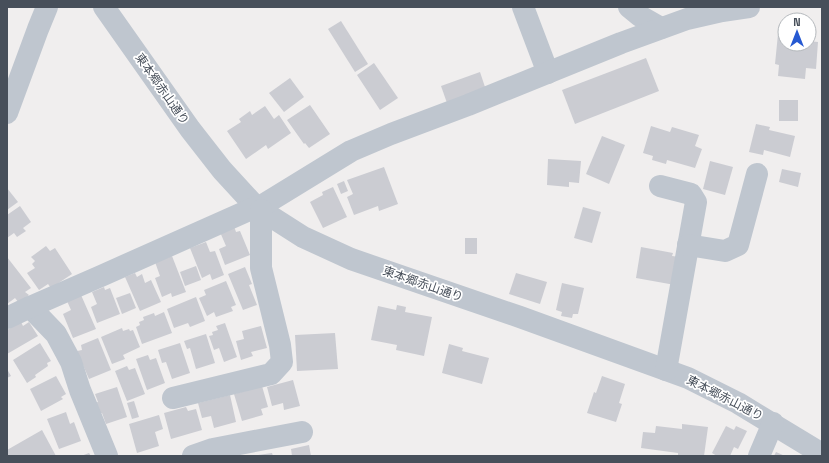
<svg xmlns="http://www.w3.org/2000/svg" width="829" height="463" font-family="'Space Grotesk','Noto Sans JP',sans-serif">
<rect width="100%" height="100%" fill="#f0eeee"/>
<g fill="#cbccd2">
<path d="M341 21 368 64 355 72 328 29Z"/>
<path d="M779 24H785V44H809V41L818 42 816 69 806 68 805 79 778 76 779 65 775 64Z"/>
<path d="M646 58 659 91 575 124 562 90Z"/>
<path d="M374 63 398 98 380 110 357 75Z"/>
<path d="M480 72 486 90 447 103 441 86Z"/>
<path d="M290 78 304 97 284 112 269 93Z"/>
<rect x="779" y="100" width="19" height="21"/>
<path d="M310 105 330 134 309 148 305 143 304 144 287 120Z"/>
<path d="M265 106 274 119 279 115 291 133 268 149 266 145 246 159 227 131 241 122 239 119 250 111 252 115Z"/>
<path d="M756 124 770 127 769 130 795 136 790 157 764 150 763 155 749 152Z"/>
<path d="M651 126 670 132 672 127 699 135 695 146 702 149 695 168 667 160 666 164 652 160 653 156 643 153Z"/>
<path d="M602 136 625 145 609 184 586 174Z"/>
<path d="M548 159 581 161 579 183 569 182V187L547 185Z"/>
<path d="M710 161 733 167 725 195 703 189Z"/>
<path d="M384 167 398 204 379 211 378 206 354 215 347 197 353 194 347 180Z"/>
<path d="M782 169 801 173 798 187 779 182Z"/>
<path d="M344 181 348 191 341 194 337 184Z"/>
<path d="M333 187 347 217 323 228 310 202 323 195 322 192Z"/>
<path d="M7 188 18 202 7 210Z"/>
<path d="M20 206 31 222 23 228 26 231 17 237 14 233 7 238V215Z"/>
<path d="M583 207 601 212 592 243 574 238Z"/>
<path d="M234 226 236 232 240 231 250 255 225 265 219 249 226 246 220 232Z"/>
<rect x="465" y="238" width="12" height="16"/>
<path d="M206 242 210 252 215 251 224 275 212 280 210 274 202 278 190 248Z"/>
<path d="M46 246 50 251 55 248 72 274 51 288 48 284 39 290 27 273 35 268 32 264 35 261 31 257Z"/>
<path d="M641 247 673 253 672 256 680 257 675 285 636 278Z"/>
<path d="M172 256 186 292 172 297 171 293 162 297 155 278 160 276 155 262Z"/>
<path d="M7 257 31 288 25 292 29 295 19 303 15 298 7 304Z"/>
<path d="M196 266 201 280 185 286 180 272Z"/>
<path d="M245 267 252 284 249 285 257 305 243 310 228 274Z"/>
<path d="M135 273 137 277 142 274 145 283 151 280 161 302 140 311 125 277Z"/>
<path d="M516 273 547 282 540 304 509 294Z"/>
<path d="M226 281 236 305 231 307 233 311 216 317 214 312 207 316 199 298 206 295 204 290Z"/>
<path d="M562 283 584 288 578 314H573L572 318 561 316 562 312 556 310Z"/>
<path d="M104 287 105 290 110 288 120 314 97 323 91 307 97 304 92 292Z"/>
<path d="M130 293 136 308 122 314 116 298Z"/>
<path d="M81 295 96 329 73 338 63 314 71 310 67 301Z"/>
<path d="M196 297 205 321 190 327 188 323 174 328 167 309Z"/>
<path d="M397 305 406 307 405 312 432 317 424 356 396 350 397 345 371 340 378 306 396 310Z"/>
<path d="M164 312 172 333 142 344 136 327 140 325 139 322 144 320 143 317 154 313 155 316Z"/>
<path d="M21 322 23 326 29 322 38 336 7 354V330Z"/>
<path d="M225 323 237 357 224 362 219 348 214 350 209 336 213 335 212 332 218 330 216 326Z"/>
<path d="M261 326 267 348 251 352 253 356 241 360 236 341 244 339 242 331Z"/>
<path d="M122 328 123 331 129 329 130 331 133 330 140 347 123 355 125 359 112 364 101 337Z"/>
<path d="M335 333 338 369 297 371 295 335Z"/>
<path d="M206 334 215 363 196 369 190 348 187 349 184 341Z"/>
<path d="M98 338 111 370 89 379 77 351 82 350 81 345Z"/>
<path d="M40 343 51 361 47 363 48 366 35 375 36 377 27 383 13 360Z"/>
<path d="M180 343 190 373 172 379 166 362 162 363 158 350Z"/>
<path d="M449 344 463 348 462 351 489 358 482 384 442 373Z"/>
<path d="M148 355 150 360 156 358 165 383 147 390 136 359Z"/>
<path d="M127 366 129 370 135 368 145 394 127 401 115 371Z"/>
<path d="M7 369 11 376 7 378Z"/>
<path d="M56 376 66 394 61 397 63 399 41 411 30 389Z"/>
<path d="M602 376 625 384 619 403 622 404 616 422 587 413 594 392 596 393Z"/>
<path d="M293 380 300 406 284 410 283 403 272 406 267 387Z"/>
<path d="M262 386 268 407 261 409 263 415 242 421 234 394Z"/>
<path d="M117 387 127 417 106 424 102 413 98 414 94 403 98 402 95 394Z"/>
<path d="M230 395 236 422 214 428 211 416 202 418 198 403Z"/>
<path d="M134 401 139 417 132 419 127 403Z"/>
<path d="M186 407 188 411 196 409 202 430 171 439 164 413Z"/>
<path d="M66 412 70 424 74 422 81 441 59 449 47 419Z"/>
<path d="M159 415 163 429 155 432 159 446 137 453 129 424Z"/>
<path d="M682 424 708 427 704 456 678 455V453L641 448 643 432 655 433 656 426 682 429Z"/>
<path d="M726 426 734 430 736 426 747 431 738 449 734 447 730 456H717L712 453Z"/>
<path d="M42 430 56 456H7V450Z"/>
<path d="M309 445 311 456H292L291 449Z"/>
<path d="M776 452 785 456H774Z"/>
<path d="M89 453 91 456H81Z"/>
<path d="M272 453 273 456H258V455Z"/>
</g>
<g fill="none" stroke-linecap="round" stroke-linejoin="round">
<g stroke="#bfc6cf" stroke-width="22">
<path d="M104 7 190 129 222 170 256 207 303 237 351 259 520 317 688 378 738 403 822 454"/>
<path d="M523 7 548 73"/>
<path d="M629 7 640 16 661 28"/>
<path d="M7 113 38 29 47 7"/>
<path d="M660 186 691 194 696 202 666 370"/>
<path d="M258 208 351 151 391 134 468 105 621 43 687 19 722 11 749 7"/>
<path d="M688 245 725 251 738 245 757 174"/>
<path d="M30 307 56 334 71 362 80 390 107 456"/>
<path d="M7 318 30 307 101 276 256 207"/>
<path d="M173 398 271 374 282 362 280 345 261 268V210"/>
<path d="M193 456 213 449 302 432"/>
<path d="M759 456 773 423"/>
</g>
</g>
<g text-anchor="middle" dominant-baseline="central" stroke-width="3.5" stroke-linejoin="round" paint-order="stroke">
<g font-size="12" fill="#474f5a" stroke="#fff">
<text transform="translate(162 89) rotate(55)">東本郷赤山通り</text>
<text transform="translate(423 284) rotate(19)">東本郷赤山通り</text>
<text transform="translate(725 398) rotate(27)">東本郷赤山通り</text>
</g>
</g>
<rect width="829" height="463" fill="none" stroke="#474f5a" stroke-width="16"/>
<g transform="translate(797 32)"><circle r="19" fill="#ffffff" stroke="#b5b9bd"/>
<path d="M0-3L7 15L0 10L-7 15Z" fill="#2659d2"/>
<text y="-6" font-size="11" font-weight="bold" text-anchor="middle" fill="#474f5a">N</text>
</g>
</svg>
